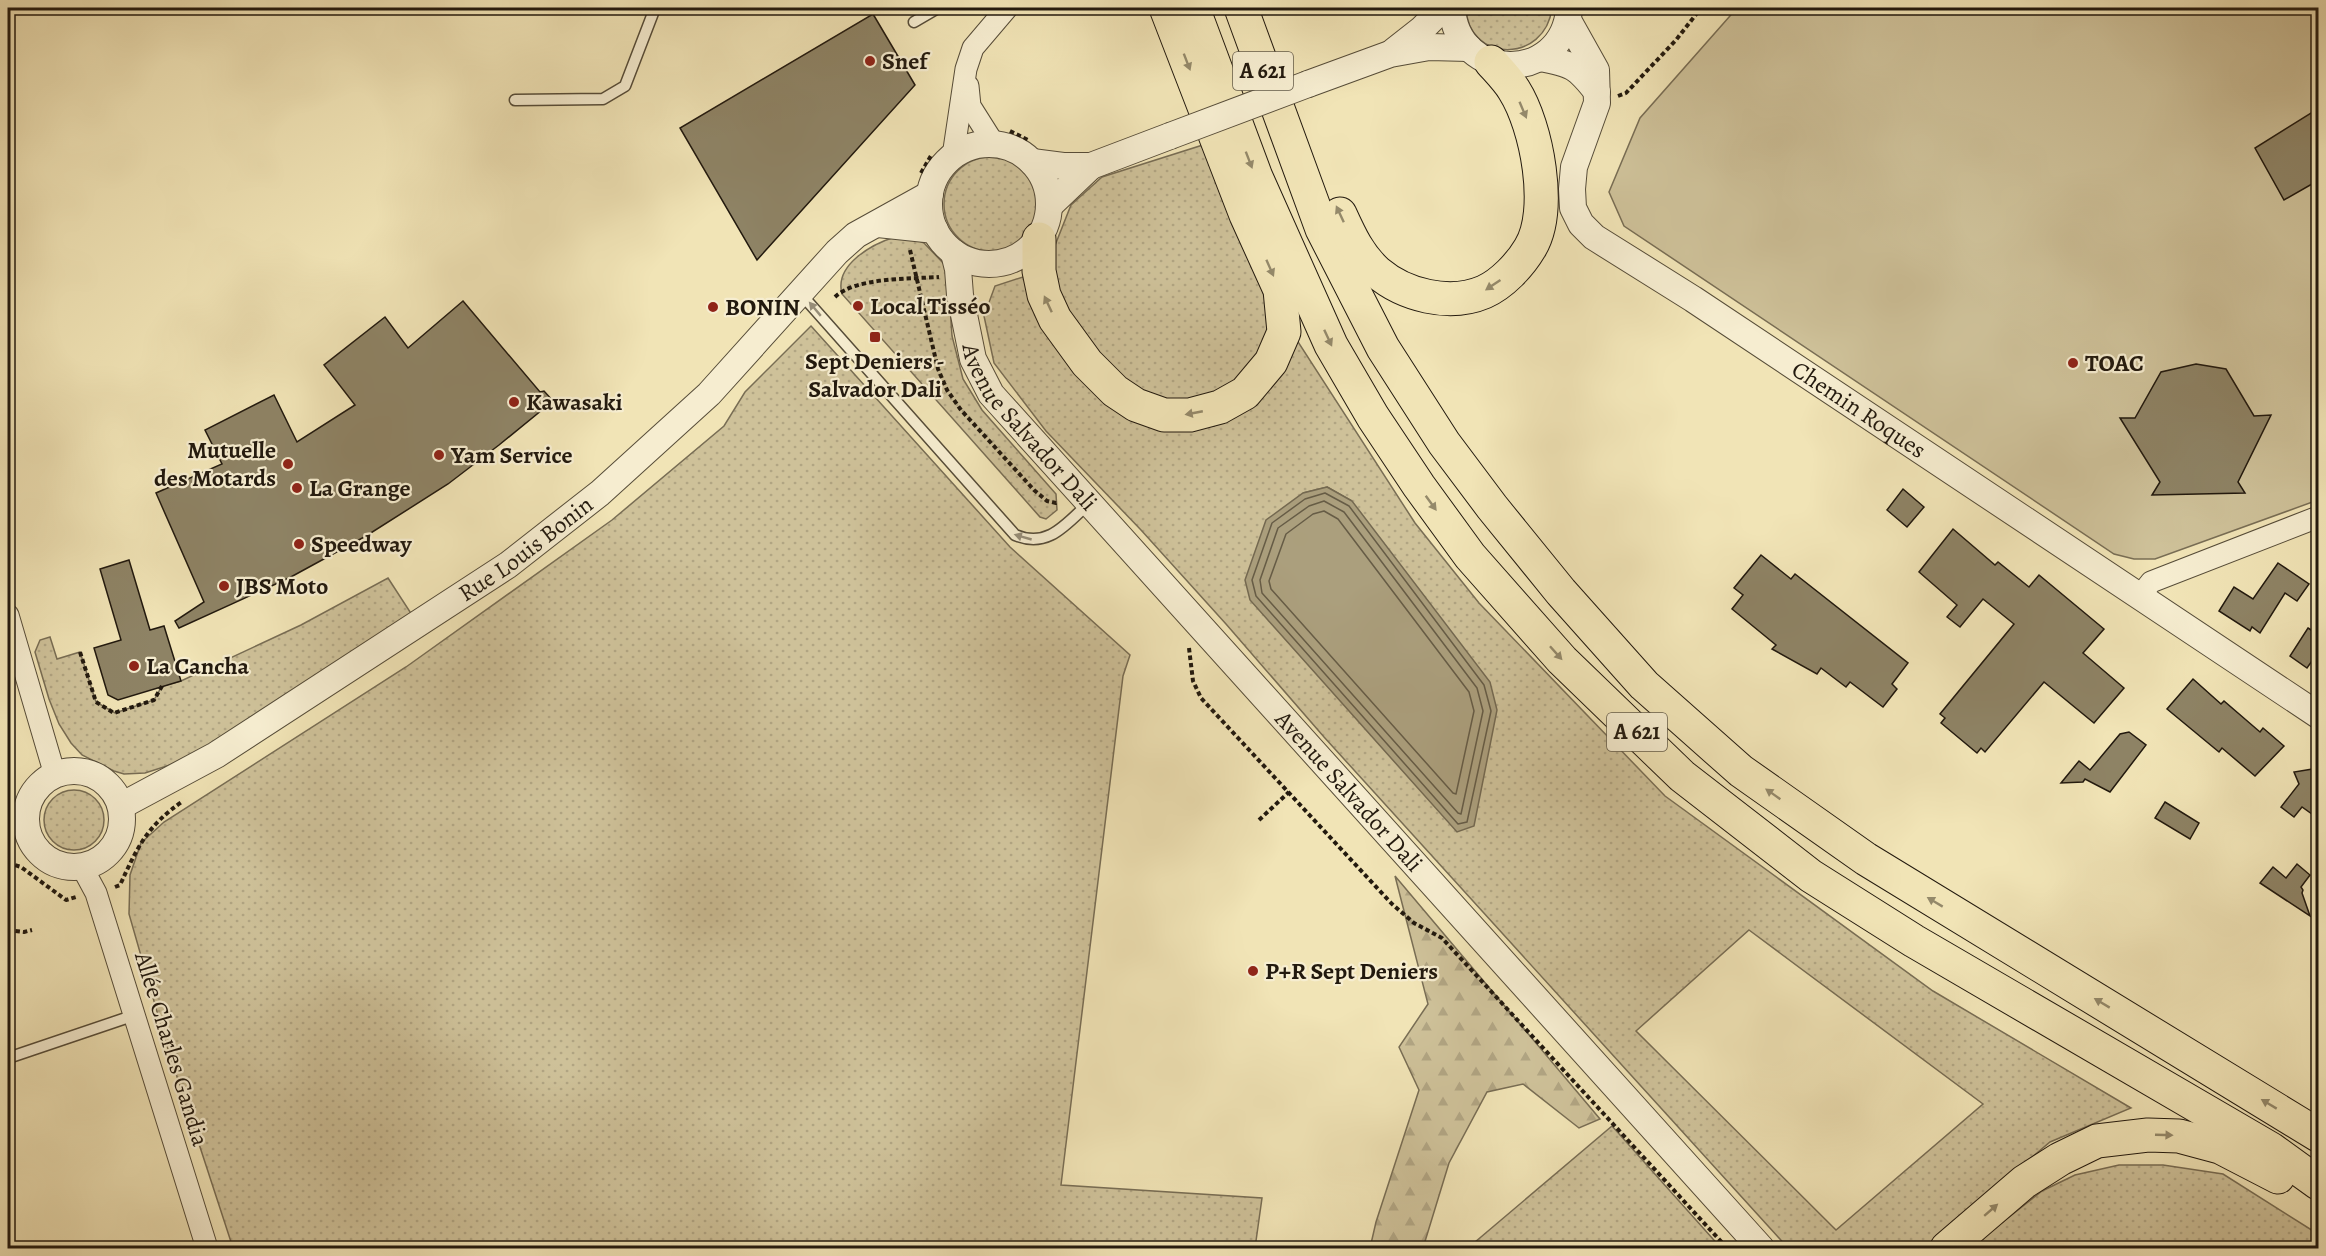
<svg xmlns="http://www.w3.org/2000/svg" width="2326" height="1256" font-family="Alegreya,serif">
<defs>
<pattern id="grass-dots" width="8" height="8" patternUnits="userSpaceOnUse" patternTransform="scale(1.5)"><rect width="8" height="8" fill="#cec199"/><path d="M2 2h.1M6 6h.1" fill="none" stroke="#b1a583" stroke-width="1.8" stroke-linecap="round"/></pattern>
<pattern id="forest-firs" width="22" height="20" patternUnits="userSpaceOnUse" patternTransform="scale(1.5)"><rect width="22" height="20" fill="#cec199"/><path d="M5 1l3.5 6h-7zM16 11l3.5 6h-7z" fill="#b1a583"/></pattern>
</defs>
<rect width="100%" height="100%" fill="#f1e4b6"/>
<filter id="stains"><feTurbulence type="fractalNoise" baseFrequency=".00333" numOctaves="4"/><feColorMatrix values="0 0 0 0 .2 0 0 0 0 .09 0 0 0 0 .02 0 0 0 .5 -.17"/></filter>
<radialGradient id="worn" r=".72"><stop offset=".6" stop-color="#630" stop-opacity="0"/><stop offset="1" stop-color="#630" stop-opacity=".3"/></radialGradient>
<g fill="url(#grass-dots)" stroke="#786d54" stroke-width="1.5" fill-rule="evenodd">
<path d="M1466 8H1552C1545 64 1468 63 1466 8Z"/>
<path d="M1206 144 1258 273 1266 303 1267 332 1259 352 1243 379 1220 395 1165 402 1136 390 1113 371 1071 314 1051 279 1054 248 1071 205 1102 177Z"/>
<circle cx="991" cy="204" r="47"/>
<path d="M895 237 913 238 924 243 945 265 948 277 952 336 963 379 982 410 1056 494 1057 510 1046 519 1040 517 842 294C834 265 872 244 895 237Z"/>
<path d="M1029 275 1144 422 1214 426 1267 392 1293 334 1415 523 1479 603 1665 796 1933 991 2131 1108 2050 1142 1924 1248H1788L1324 737 1226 624 1141 530 1046 431 994 363 984 316 995 286ZM1327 487 1352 501 1303 493ZM1749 930 1983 1104 1836 1230 1636 1031Z"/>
<path d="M811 326 1010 547 1130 655 1123 676 1061 1185 1262 1198 1255 1248H233L166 1043 129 914 130 875 141 843 164 822 406 667 612 520 724 426 745 392Z"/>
<path d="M388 578 414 618 217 742 170 765 145 773 124 774 114 771 82 755 71 743 59 724 49 699 35 652 40 640 50 637 57 659 80 652 96 702 115 713 154 700 162 686 181 681 301 625Z"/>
<circle cx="74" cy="820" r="30"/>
<path d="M1612 1126 1721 1248H1468Z"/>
<path d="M2119 1165H2163L2223 1174 2318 1234V1248H1970L2042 1191 2075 1175Z"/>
</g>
<path fill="url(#forest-firs)" stroke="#786d54" stroke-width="1.5" d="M1395 876 1600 1119 1579 1128 1523 1084 1487 1092 1449 1163 1423 1248H1370L1376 1222 1419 1090 1399 1047 1428 1004Z"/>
<path fill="#cec199" stroke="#786d54" stroke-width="1.5" d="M1737 8H2318V500L2155 559H2134L2114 554 1624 226 1609 192 1640 118Z"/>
<path fill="#ab9f7d" stroke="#746951" stroke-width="1.5" d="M1327 487 1352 501 1490 682 1497 710 1474 826 1457 832 1250 600 1245 580 1266 520 1303 493Z"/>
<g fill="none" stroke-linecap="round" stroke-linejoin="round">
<g stroke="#665c46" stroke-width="1.5">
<path d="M1325 493 1349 506 1484 685 1491 711 1467 822 1458 824 1256 596 1252 580 1272 523 1305 499Z"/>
<path d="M1324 501 1344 512 1477 688 1483 711 1461 814 1458 813 1262 593 1260 580 1278 528 1309 506Z"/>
<path d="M1324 511 1338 519 1469 692 1474 711 1456 794 1453 793 1271 589 1269 581 1286 534 1313 514Z"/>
</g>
</g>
<g fill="#8e8365" stroke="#22190e" stroke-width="1.5">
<path d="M873 14 915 85 757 260 680 128Z"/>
<path d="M2319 108V180L2284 200 2255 148Z"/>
<path d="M463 301 540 392 544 391 553 401 499 445 448 484 366 536 289 578 179 628 175 621 204 602 156 493 222 464 205 430 274 395 297 442 355 405 324 365 385 317 408 348Z"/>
<path d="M2196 364 2226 369 2254 416 2271 415 2238 482 2245 493 2152 495 2160 482 2120 418H2135L2161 372Z"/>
<path d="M1903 489 1924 507 1907 527 1887 510Z"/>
<path d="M1953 529 1995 565 1998 562 2029 587 2039 575 2104 629 2083 653 2124 688 2094 723 2044 682 1985 752 1981 748 1977 753 1941 723 1945 718 1940 714 2014 624 1983 599 1960 627 1947 617 1957 605 1919 572Z"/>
<path d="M1761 555 1791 579 1795 574 1908 663 1892 684 1897 689 1883 707 1850 682 1846 687 1821 668 1817 674 1772 649 1776 645 1732 609 1743 595 1734 588Z"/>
<path d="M129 560 150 630 164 626 181 681 118 700 108 695 94 648 121 640 100 569Z"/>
<path d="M2278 563 2309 584 2297 601 2285 593 2260 633 2252 627 2250 631 2219 611 2234 587 2253 599Z"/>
<path d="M2308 628 2319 635V651L2307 668 2290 656Z"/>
<path d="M2193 679 2221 704 2224 701 2260 732 2263 728 2284 746 2255 776 2222 748 2219 752 2167 709Z"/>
<path d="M2129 732 2146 745 2110 792 2085 779 2083 782 2061 783 2079 761 2090 770 2120 734Z"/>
<path d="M2319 768V819L2302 807 2294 817 2281 807 2299 784 2294 772Z"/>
<path d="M2165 802 2199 823 2190 839 2155 818Z"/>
<path d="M2297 864 2310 875 2301 887 2303 890 2302 893 2310 916 2260 883 2273 867 2286 878Z"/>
</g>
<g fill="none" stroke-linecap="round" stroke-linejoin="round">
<g stroke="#564c38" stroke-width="13">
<g id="service">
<path d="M914 22 938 8"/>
<path d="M515 100 603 99 625 86 655 8"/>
<path d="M801 294 1015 535C1048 549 1066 524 1089 503"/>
<path d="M8 1058 135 1015"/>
</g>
</g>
<g stroke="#564c38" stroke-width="23">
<g id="minor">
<path d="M968 86 970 106 994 144"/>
<path d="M953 156 966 69 973 48 1007 8"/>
<path d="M2140 596 2151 582 2318 517"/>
<path d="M8 615 55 775"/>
<path d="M82 867 96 893 207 1248"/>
</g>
</g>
<g stroke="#564c38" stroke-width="28">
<g id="tertiary">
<path d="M1452 8C1457 83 1562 84 1569 10"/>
<path id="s1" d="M1568 20 1596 70 1597 103 1574 167 1572 189 1573 208 1581 224 1594 237 1693 299 2318 715"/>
<path d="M1394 51 1422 29 1443 8"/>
<path d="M1540 58C1572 64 1577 66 1597 92"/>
<path d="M1308 84 1390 54 1429 47 1469 48"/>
<circle cx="989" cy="204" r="60"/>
<path d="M1032 162 1063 166H1091L1170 136"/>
<path d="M1050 205 1091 166"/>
<path d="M878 224 935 230"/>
<path id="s2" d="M954 253 958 269 960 295 973 359 991 394 1761 1248"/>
<circle cx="74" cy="819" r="48"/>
<path id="s3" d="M121 806 216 755 508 565 600 493 709 394 837 252 856 235 930 194"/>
</g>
</g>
<g stroke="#22190e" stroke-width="35">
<g id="motorway">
<path d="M1193 8 1256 177 1331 345 1373 417 1419 486 1470 556 1562 660 1682 776 1811 876 1914 941 2271 1149 2318 1183"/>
<path d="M1241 8 1322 229 1383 348 1444 443 1492 507 1561 592 1644 685 1741 771 1866 859 2318 1135"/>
<path d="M1340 214C1350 236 1359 256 1377 272 1404 295 1449 307 1484 292 1502 284 1520 265 1530 248 1553 211 1537 126 1514 90 1508 80 1499 71 1491 62"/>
<path d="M1039 239V271L1044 295 1055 319 1087 363 1115 391 1136 405 1164 415H1190L1220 407 1245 393 1271 362 1284 332 1280 290 1246 215 1166 8"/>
<path d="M1947 1248 2024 1182 2060 1159 2097 1141 2148 1135 2179 1136 2220 1147 2278 1177"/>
</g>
</g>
<g stroke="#22190e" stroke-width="4" stroke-dasharray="4.5 3" stroke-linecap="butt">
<path d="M1672 8 1697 13"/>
<path d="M1618 96 1626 93 1676 40 1701 8"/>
<path d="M1010 131 1028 140"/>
<path d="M921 173 932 154"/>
<path d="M910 250 938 369 947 390 961 410 1034 490 1047 501 1056 503 1059 502"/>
<path d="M835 297C856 277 910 279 939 277"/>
<path d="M1189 648 1193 681 1201 698 1392 904 1414 923 1442 938 1727 1248"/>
<path d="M80 652 96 702 114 713 154 700 162 686"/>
<path d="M1259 820 1289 792"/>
<path d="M8 863 21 867 66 900 76 897"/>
<path d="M115 887 120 885C138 846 147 826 183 801"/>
<path d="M8 930 24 932 32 930"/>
</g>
<use href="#service" stroke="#f6edd0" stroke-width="10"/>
<use href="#minor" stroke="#f6edd0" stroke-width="21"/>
<use href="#tertiary" stroke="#f6edd0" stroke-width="26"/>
<use href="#motorway" stroke="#f1e4b6" stroke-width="33"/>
<g stroke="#564c38" stroke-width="28" stroke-linecap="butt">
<path id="tertiary-bridge" d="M1170 136 1308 84"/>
</g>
<use href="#tertiary-bridge" stroke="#f6edd0" stroke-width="26"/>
</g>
<defs><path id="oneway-solid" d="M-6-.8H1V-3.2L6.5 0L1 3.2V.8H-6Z" transform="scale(1.5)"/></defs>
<g fill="#94896a">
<use href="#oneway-solid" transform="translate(1187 62) rotate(69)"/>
<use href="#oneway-solid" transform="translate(1523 110) rotate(67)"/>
<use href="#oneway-solid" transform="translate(1249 160) rotate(69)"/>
<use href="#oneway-solid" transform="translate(1340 214) rotate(-115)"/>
<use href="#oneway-solid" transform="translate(1270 268) rotate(66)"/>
<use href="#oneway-solid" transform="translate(1493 285) rotate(146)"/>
<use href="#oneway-solid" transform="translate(1048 304) rotate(-115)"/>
<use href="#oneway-solid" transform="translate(1328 338) rotate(65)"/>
<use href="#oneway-solid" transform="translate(1194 413) rotate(169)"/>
<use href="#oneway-solid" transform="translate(1431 503) rotate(54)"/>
<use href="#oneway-solid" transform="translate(1556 653) rotate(48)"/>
<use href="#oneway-solid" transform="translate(1773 794) rotate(-145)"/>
<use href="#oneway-solid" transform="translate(1935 902) rotate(-149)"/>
<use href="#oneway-solid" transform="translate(2102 1003) rotate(-149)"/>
<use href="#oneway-solid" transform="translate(2269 1104) rotate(-149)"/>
<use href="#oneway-solid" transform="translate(2164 1135) rotate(2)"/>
<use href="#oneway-solid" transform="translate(1991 1210) rotate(-41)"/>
</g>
<g fill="#978e79">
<use href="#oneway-solid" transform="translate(815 309) rotate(-130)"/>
<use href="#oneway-solid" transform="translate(1023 537) rotate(-164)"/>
</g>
<g fill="#8f2418" stroke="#f6edd0" stroke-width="2">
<circle cx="870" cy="61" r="6"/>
<circle cx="858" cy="306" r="6"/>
<circle cx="713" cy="307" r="6"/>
<rect x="869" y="331" width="12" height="12" rx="3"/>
<circle cx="2073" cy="363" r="6"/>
<circle cx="514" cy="402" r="6"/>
<circle cx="439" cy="455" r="6"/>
<circle cx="288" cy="464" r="6"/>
<circle cx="297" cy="488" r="6"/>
<circle cx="299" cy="544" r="6"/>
<circle cx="224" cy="586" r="6"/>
<circle cx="134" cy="666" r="6"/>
<circle cx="1253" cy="971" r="6"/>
</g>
<g text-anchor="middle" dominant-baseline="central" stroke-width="4.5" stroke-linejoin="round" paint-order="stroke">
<g fill="#f6edd0" stroke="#625948" stroke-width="1.5">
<rect x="1233" y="52" width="60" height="38" rx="4.5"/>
<rect x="1607" y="713" width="60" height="38" rx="4.5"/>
</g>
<g font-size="22" font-weight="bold" fill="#22190e">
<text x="1263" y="71">A 621</text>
<text x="1637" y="732">A 621</text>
</g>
<g font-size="24" font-weight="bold" fill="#22190e" stroke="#f6edd0" text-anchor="start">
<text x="882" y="61">Snef</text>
<text x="870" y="306">Local Tisséo</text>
<text x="725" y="307">BONIN</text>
<text x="875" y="361" text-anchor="middle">Sept Deniers -<tspan x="875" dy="28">Salvador Dali</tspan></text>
<text x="2085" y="363">TOAC</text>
<text x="526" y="402">Kawasaki</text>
<text x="276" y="450" text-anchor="end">Mutuelle<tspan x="276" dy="28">des Motards</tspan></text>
<text x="451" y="455">Yam Service</text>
<text x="309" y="488">La Grange</text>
<text x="311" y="544">Speedway</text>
<text x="236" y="586">JBS Moto</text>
<text x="146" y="666">La Cancha</text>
<text x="1265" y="971">P+R Sept Deniers</text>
</g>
<g font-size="24" fill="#22190e" stroke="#f6edd0">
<text stroke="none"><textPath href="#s1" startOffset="552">Chemin Roques</textPath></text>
<text stroke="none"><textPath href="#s2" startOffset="196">Avenue Salvador Dali</textPath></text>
<text stroke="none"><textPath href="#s3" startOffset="480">Rue Louis Bonin</textPath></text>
<text stroke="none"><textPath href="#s2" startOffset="682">Avenue Salvador Dali</textPath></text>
<text transform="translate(172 1049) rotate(73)">Allée Charles Gandia</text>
</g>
</g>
<rect width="2326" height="1256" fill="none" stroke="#f1e4b6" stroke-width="30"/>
<rect x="9" y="9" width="2308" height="1238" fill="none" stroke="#22190e" stroke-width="3"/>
<rect x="15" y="15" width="2296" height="1226" fill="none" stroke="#22190e" stroke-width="1.5"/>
<rect width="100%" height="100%" filter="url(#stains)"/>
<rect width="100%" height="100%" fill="url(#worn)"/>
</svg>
